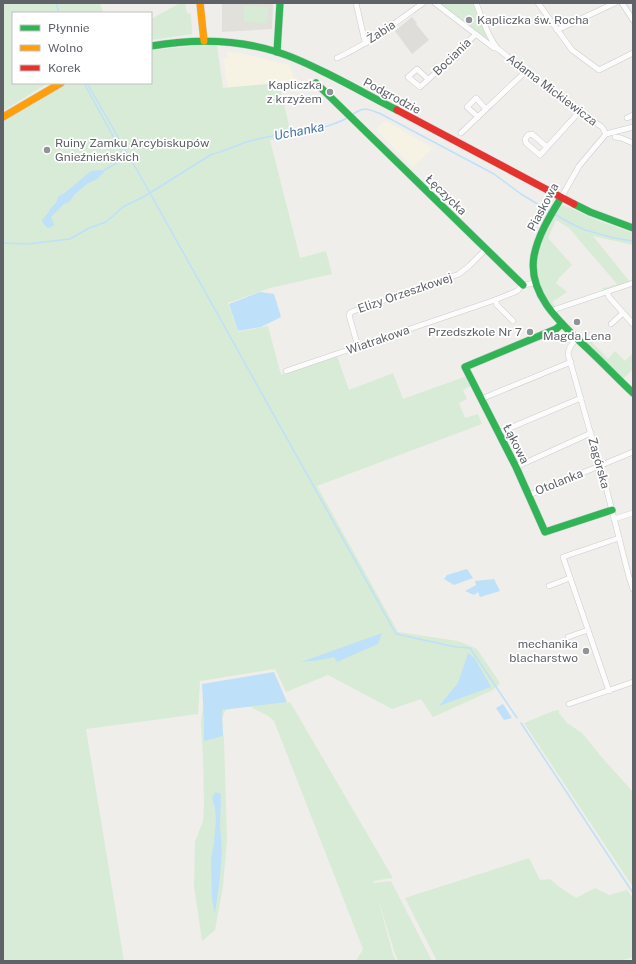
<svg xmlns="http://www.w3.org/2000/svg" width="636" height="964" font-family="'Public Sans',sans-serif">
<rect width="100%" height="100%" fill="#efeeea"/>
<g fill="#f7f3e4">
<path d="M227 52 239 53 290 65 295 82 228 87 225 72 226 71 223 59 228 58Z"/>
<path d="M384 121 391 124 433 148 413 167 376 130Z"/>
</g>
<path fill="#dfddda" d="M412 17 417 23 416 24 429 40 412 54 395 31Z"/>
<path fill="#e2e0da" d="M222 3H273L272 29 222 32Z"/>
<g fill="#d8ebd6">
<path d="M3 3H100L103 13H13V83H48L3 111Z"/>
<path d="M180 3H185L187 13 191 14 192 34 151 40V19Z"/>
<path d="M437 3H474L488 39 487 40Z"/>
<path d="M244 6 268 7 267 23 244 22Z"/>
<path d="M195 46H217L223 88 279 83 291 134 285 137 270 140 300 258 326 251 332 274 270 288 228 303 238 332 268 326 281 375 337 356 349 390 393 373 403 399 467 376 472 385 463 390 467 399 459 403 465 418 478 414 482 424 317 486 398 632 458 641 477 649 500 683 493 690 433 717 421 699 392 709 328 675 286 692 275 669 200 681 198 714 86 729 124 961H3V121L68 83H151V50Z"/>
<path d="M561 206H564L568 207 599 221 633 233V245L593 236 630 282 605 291 602 288 604 287 605 288 617 284 569 228 556 220 548 238 572 265 559 278 556 283 567 292 552 302 556 307 553 308C549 303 546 298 543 292 532 270 537 245 549 224 553 218 556 211 561 206Z"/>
<path d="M588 338 608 359 615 351 625 361 632 354 633 355V369L623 379 593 350 594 348 593 347 591 348 585 341Z"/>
<path d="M274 676 287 703 290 702 393 878 373 881 374 883 391 881 432 961H398L395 954 377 895 393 955 396 961H356L363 949 274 721 268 716 251 707 227 706 221 721 224 739 227 840 223 886 215 930 202 941 194 886 195 842 203 821 204 805 203 757 201 723 205 691Z"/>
<path d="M559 710V713L567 723 582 733 604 760 633 792V887L524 723 553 711Z"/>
<path d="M529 858 540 880 550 879 558 886 576 898 595 888 609 895 627 890 633 898V957L620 961H437L405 898Z"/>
</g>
<g fill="#bfe0f9">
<path d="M101 170 104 172 97 179 87 184 75 194 69 202 64 204 51 217 54 224 53 226 48 228C45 226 43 224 42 220L48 213 50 209 56 203 58 197 66 192 91 171Z"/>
<path d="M260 292 274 294 281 317 261 327 238 331 229 304Z"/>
<path d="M467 569 473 578 454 585 444 579 447 575Z"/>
<path d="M494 579 500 591 480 597 478 592 474 595 465 591 476 585 475 581Z"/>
<path d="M382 633 378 644 337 662 334 657 321 660 301 662Z"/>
<path d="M468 653 475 659 491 687 439 706 458 683Z"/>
<path d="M274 672 287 702 222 710 223 736 204 741V720L202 684Z"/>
<path d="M503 704 512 718 504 720 496 708Z"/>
<path d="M215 792 221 794 220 825 222 851 220 876 215 914 212 899 211 860 214 842 216 820 215 808 212 798Z"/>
</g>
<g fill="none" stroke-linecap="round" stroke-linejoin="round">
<g stroke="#bfe0f9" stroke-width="1.5">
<path d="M56 3 59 13"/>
<path d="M84 83 125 158 101 172"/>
<path d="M87 83 150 193 396 634 456 647 470 648 517 718"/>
<path d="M352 115C363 106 369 109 381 114L494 174 521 194 549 211"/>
<path d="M554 214 574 225 585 230 614 238 633 241"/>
<path d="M3 243 28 244 70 239 89 228 106 222 113 216 123 207 145 196 212 154C223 152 232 147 241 144 248 141 255 140 262 138 293 131 320 133 349 117"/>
<path d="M521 723 633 893"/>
</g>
<g stroke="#cbcccc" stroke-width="6">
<g id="street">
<path d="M356 3 364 38 366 43"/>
<path d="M435 3 494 48H497"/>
<path d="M476 3C482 18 487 35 497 48L550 91 602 127 606 134"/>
<path d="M538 3 572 50 599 70 633 53"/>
<path d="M622 3 633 20"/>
<path d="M557 30 615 3"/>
<path d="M337 58C368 44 395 23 423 3"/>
<path d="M428 79 417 69 408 77 420 87 444 65 475 35"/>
<path d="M478 117 467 107 476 98 486 109"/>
<path d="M627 118 633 115"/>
<path d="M461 133 525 72"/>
<path d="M615 137 621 138 633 143"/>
<path d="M547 147 532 134 528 135 525 139 526 143 540 155 579 112"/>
<path d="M561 198 579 166 606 134 633 127"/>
<path d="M607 292 609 297 633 324"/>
<path d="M495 300 497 305 513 321"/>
<path d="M552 313 556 309 633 283"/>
<path d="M611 324 623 313"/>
<path d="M577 339C572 343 569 347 568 354L607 491 629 577 633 589"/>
<path d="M358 347 349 315 351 312 459 274 469 266 486 249"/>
<path d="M286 371 495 300 517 291 523 285 536 283"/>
<path d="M481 399 571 362"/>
<path d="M498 433 581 398"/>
<path d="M516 467 591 433"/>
<path d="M529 495 633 452"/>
<path d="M614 519 633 513"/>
<path d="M549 586 570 578"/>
<path d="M568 637 588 630"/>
<path d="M609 691 563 557 619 538"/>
<path d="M569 704 633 682"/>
</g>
</g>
<g stroke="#cacacb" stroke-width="8">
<g id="fast">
<path d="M151 46C192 39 234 39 274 51 292 56 308 64 324 72 349 84 373 98 397 110"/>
<path d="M277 52 280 3"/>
<path d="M316 83 523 285"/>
<path d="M561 198C550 216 538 235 534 256 527 296 564 326 589 350 604 364 618 379 633 393"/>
<path d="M574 204 590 212 633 228"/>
<path d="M562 324 556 329 465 367 516 467 545 532 612 510"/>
</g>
</g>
<g stroke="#cacacb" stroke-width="8">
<g id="slow">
<path d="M200 3 204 41"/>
<path d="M3 117 61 83"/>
</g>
</g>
<g stroke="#cacacb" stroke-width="8">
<path id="jam" d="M397 110 574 204"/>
</g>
<use href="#street" stroke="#fdfcfc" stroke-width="5"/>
<use href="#fast" stroke="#30b455" stroke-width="7"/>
<use href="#slow" stroke="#ff9f0a" stroke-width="7"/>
<use href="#jam" stroke="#e5322d" stroke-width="7"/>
</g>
<g fill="#919496" stroke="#fff" stroke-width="1.5">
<circle cx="469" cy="20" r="4"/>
<circle cx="330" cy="92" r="4"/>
<circle cx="47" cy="150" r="4"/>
<circle cx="577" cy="322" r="4"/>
<circle cx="530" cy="332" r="4"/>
<circle cx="586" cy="651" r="4"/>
</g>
<g text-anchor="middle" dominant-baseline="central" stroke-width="3.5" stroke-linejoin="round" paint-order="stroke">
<g font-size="12" fill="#5f6368" stroke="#fff" text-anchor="end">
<text x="477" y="20" text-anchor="start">Kapliczka św. Rocha</text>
<text x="322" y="85">Kapliczka<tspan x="322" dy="14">z krzyżem</tspan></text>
<text x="55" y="143" text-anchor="start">Ruiny Zamku Arcybiskupów<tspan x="55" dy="14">Gnieźnieńskich</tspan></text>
<text x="522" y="332">Przedszkole Nr 7</text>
<text x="577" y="336" text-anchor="middle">Magda Lena</text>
<text x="578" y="644">mechanika<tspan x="578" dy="14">blacharstwo</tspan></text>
</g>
<g font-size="12" fill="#5f6368" stroke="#fff">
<text transform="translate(381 32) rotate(-33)">Żabia</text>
<text transform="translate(452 57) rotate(-44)">Bociania</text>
<text transform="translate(552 90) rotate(37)">Adama Mickiewicza</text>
<text transform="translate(392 96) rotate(28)">Podgrodzie</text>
<text transform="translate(446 195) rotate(44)">Łęczycka</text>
<text transform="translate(543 207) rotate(-62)">Piaskowa</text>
<text transform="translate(405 293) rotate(-19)">Elizy Orzeszkowej</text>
<text transform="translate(378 340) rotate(-19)">Wiatrakowa</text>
<text transform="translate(516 444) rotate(63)">Łąkowa</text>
<text transform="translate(599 463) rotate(75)">Zagórska</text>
<text transform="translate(559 482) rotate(-22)">Otolanka</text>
</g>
<g font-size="13" font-style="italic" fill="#4174aa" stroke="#fff">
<text transform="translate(299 131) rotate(-11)">Uchanka</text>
</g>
</g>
<rect width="636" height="964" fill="none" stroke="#5f6368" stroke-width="8"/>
<rect x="12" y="12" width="140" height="72" fill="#ffffff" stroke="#bfc1c3"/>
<rect x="20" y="25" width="20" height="6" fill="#30b455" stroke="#bfc1c3"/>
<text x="48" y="32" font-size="12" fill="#5f6368">Płynnie</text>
<rect x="20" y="45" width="20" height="6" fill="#ff9f0a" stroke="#bfc1c3"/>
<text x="48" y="52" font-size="12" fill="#5f6368">Wolno</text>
<rect x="20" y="65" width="20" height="6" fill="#e5322d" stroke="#bfc1c3"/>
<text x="48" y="72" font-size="12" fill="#5f6368">Korek</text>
</svg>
